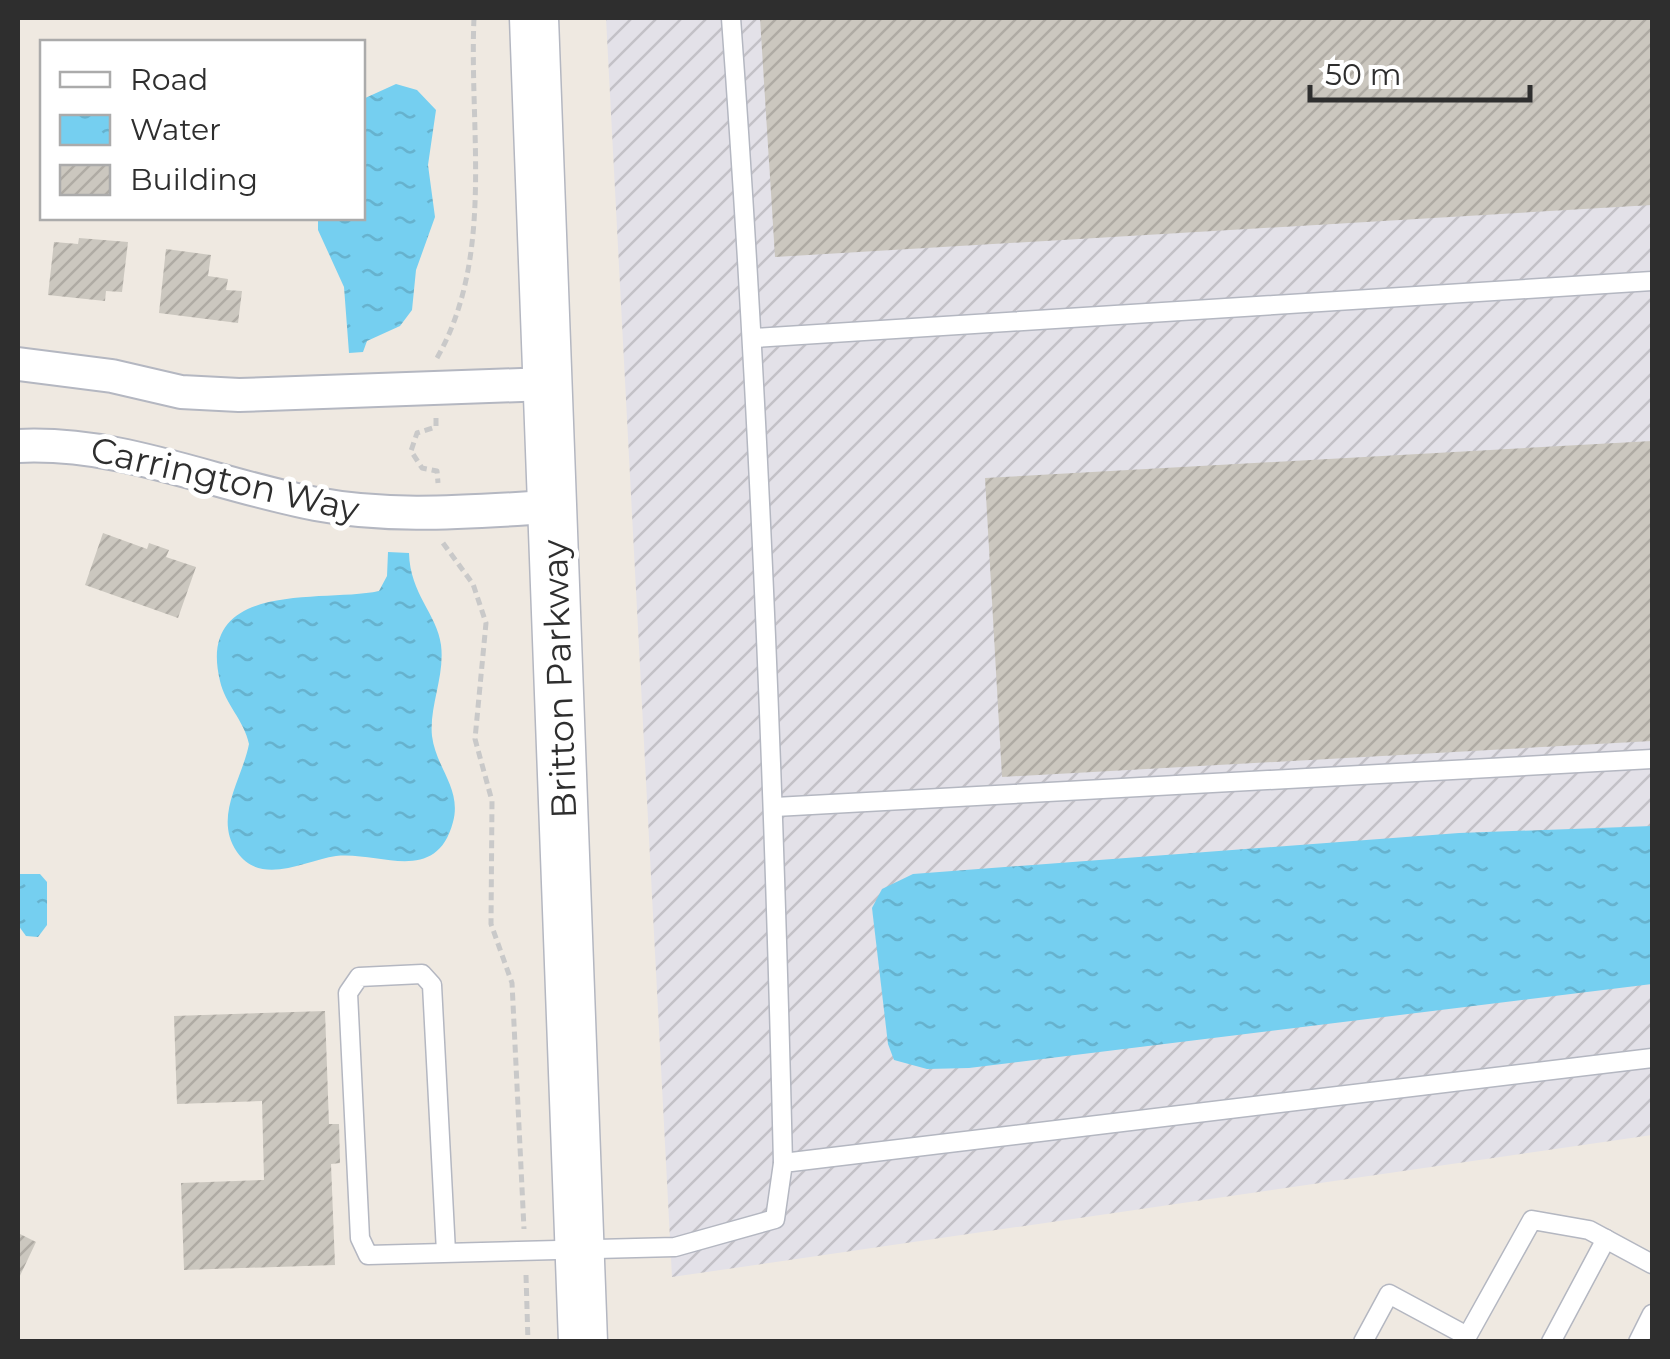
<svg xmlns="http://www.w3.org/2000/svg" width="1670" height="1359" font-family="Montserrat,sans-serif">
<defs>
<pattern id="industrial-furrows" width="10" height="10" patternUnits="userSpaceOnUse" patternTransform="scale(2.5)"><rect width="10" height="10" fill="#e3e1e8"/><path d="M-1 1l2-2M0 10L10 0M9 11l2-2" fill="none" stroke="#c3c1c7"/></pattern>
<pattern id="water-ripples" width="26" height="14" patternUnits="userSpaceOnUse" patternTransform="scale(2.5)"><rect width="26" height="14" fill="#75cff0"/><path d="M2 4q2-2 4 0t4 0M15 11q2-2 4 0t4 0" fill="none" stroke="#66b2ce"/></pattern>
<pattern id="building-hatch" width="6" height="6" patternUnits="userSpaceOnUse" patternTransform="scale(2.5)"><rect width="6" height="6" fill="#cbc7bf"/><path d="M-1 1l2-2M0 6l6-6M5 7l2-2" fill="none" stroke="#afaba4"/></pattern>
</defs>
<rect width="100%" height="100%" fill="#efe9e1"/>
<path fill="url(#industrial-furrows)" d="M606 18H1652V1135L672 1277Z"/>
<g fill="url(#water-ripples)">
<path d="M396 84 417 90 436 110 428 165 435 217 416 270 412 310 400 326 367 341 363 352 349 353 344 287 318 230V218H362L363 99Z"/>
<path d="M388 552 409 553C410 594 437 614 441 645 445 676 429 706 432 736 436 768 462 789 453 822 436 886 379 851 336 856 306 860 261 887 237 852 213 817 242 780 249 744 244 720 225 704 220 681 195 578 325 603 379 591L387 576Z"/>
<path d="M1652 826V984L969 1068 927 1069 894 1060 888 1044 872 908 882 889 913 874 1459 833Z"/>
<path d="M18 874H40L47 882V925L38 937 26 936 18 925Z"/>
</g>
<g fill="url(#building-hatch)">
<path d="M760 18H1652V205L775 257Z"/>
<path d="M79 238 128 242 122 292 106 291 105 301 48 295 54 242 78 244Z"/>
<path d="M166 249 211 255 208 276 228 279 226 290 242 291 238 323 159 313Z"/>
<path d="M1652 441V741L1002 777 985 478Z"/>
<path d="M103 533 147 549 149 543 169 550 166 557 196 567 178 618 85 585Z"/>
<path d="M325 1011 329 1124H339L340 1163 331 1164 335 1265 184 1270 181 1183 264 1180 262 1101 177 1104 174 1016Z"/>
<path d="M18 1233 36 1242 18 1280Z"/>
</g>
<g fill="none" stroke-linecap="round" stroke-linejoin="round">
<g stroke="#b4b7c1" stroke-width="21">
<g id="service">
<path d="M731 18C759 399 774 781 783 1163"/>
<path d="M754 338 1652 281"/>
<path d="M775 807 1652 759"/>
<path d="M446 1252 432 985 422 974 359 977 348 993 360 1238 368 1255 675 1247 775 1219 783 1163 1652 1058"/>
<path d="M1363 1342 1389 1294 1467 1336"/>
<path d="M1464 1342 1532 1220 1589 1230 1652 1264"/>
<path d="M1551 1342 1606 1239"/>
<path d="M1638 1342 1652 1314"/>
</g>
</g>
<g stroke="#b4b7c1" stroke-width="36">
<g id="minor">
<path d="M18 364 112 376 181 392 239 395 548 384"/>
<path d="M18 446C122 441 215 485 316 504 395 519 473 511 552 507"/>
</g>
</g>
<g stroke="#b4b7c1" stroke-width="51">
<path id="secondary" d="M534 18 583 1342"/>
</g>
<g stroke="#c9c9c9" stroke-width="5" stroke-dasharray="8 5" stroke-linecap="butt">
<path d="M437 358C495 256 469 130 474 18"/>
<path d="M436 418V427L417 433 411 451 422 468 437 471 438 483"/>
<path d="M443 543 473 584 486 623 475 739 492 801 491 924 512 983 524 1229"/>
<path d="M526 1275 528 1342"/>
</g>
<use href="#service" stroke="#fff" stroke-width="18"/>
<use href="#minor" stroke="#fff" stroke-width="32"/>
<use href="#secondary" stroke="#fff" stroke-width="48"/>
</g>
<g text-anchor="middle" dominant-baseline="central" stroke-width="10" stroke-linejoin="round" paint-order="stroke">
<g font-size="35" fill="#2e2e2e" stroke="#fff">
<text transform="translate(225 479) rotate(13)">Carrington Way</text>
<text transform="translate(559 679) rotate(-92)">Britton Parkway</text>
</g>
</g>
<rect width="1670" height="1359" fill="none" stroke="#2e2e2e" stroke-width="40"/>
<rect x="40" y="40" width="325" height="180" fill="#ffffff" stroke="#ababab" stroke-width="2.5"/>
<rect x="60" y="72" width="50" height="15" fill="#ffffff" stroke="#ababab" stroke-width="2.5"/>
<text x="130" y="90" font-size="30" fill="#2e2e2e">Road</text>
<rect x="60" y="115" width="50" height="30" fill="url(#water-ripples)" stroke="#ababab" stroke-width="2.5"/>
<text x="130" y="140" font-size="30" fill="#2e2e2e">Water</text>
<rect x="60" y="165" width="50" height="30" fill="url(#building-hatch)" stroke="#ababab" stroke-width="2.5"/>
<text x="130" y="190" font-size="30" fill="#2e2e2e">Building</text>
<path d="M1310 85v15h220v-15" fill="none" stroke="#2e2e2e" stroke-width="5"/>
<text x="1325" y="85" font-size="30" fill="#2e2e2e" stroke="#ffffff" stroke-width="8" paint-order="stroke">50 m</text>
</svg>
